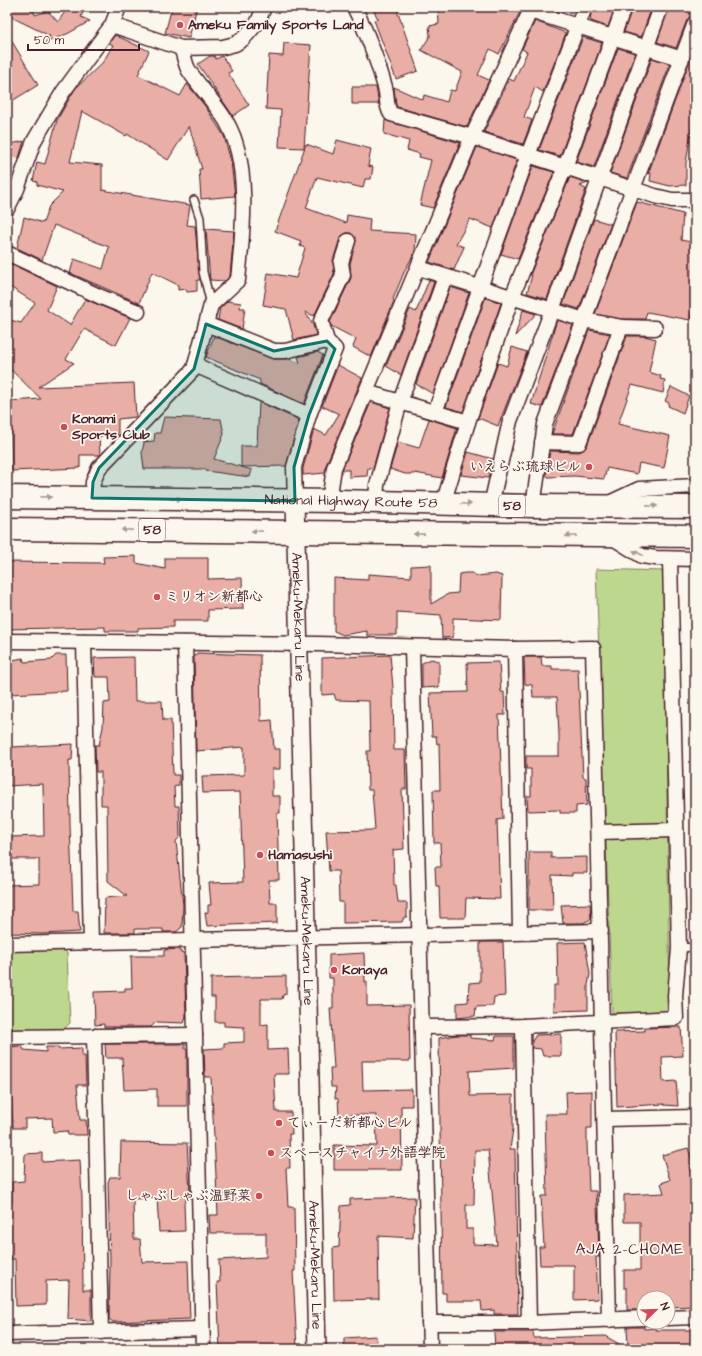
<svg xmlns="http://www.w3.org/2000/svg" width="702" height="1356" font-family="'Architects Daughter','Klee One',sans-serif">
<rect width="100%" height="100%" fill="#fbf7ec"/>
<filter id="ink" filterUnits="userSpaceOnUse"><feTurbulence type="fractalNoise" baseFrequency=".025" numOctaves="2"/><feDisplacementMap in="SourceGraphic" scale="8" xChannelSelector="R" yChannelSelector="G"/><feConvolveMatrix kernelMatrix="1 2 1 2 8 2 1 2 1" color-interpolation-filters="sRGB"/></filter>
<g filter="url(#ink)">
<g fill="#bed78e" stroke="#847b5c">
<path d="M596 569 664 571 670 1014 612 1013Z"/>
<path d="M62 948 67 953 70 1023 64 1029 7 1030V949Z"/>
</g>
<g fill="#e9aea5" stroke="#4a1f2b" fill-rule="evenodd">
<path d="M7 7H32L35 15 48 11 58 22 68 7H85L81 17 90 21 69 33 45 43 50 36 7 15Z"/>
<path d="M172 7H197L189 38 165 33Z"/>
<path d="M372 7H396L418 71 396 79 374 20 378 19Z"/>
<path d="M438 7H510L520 12 499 54 490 49 478 75 489 80 467 127 397 107 396 105 394 87 423 100 424 95 447 102 450 90 455 91 462 72 421 50 430 36 429 26 439 24Z"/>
<path d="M593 7H615L608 27 591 21 590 18Z"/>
<path d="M632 7H652L641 37 624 32Z"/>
<path d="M669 7H695L694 15 687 20 676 48 657 42Z"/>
<path d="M535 21 566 33 543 92 535 87 524 117 532 120 523 144 484 132 509 79 514 81 527 52 522 49Z"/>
<path d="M7 33 38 85 7 104Z"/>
<path d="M115 35 149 51 138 75 180 96 187 84 205 106 224 136 231 162 234 187 235 196 201 199 199 169H202L189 126 168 160 127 134 126 136 82 111 70 162 102 165V190L190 205 187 225 195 226 200 280H197V291L187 292 186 289 178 290V285L152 272 139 303 70 273 74 259 103 269 109 247 54 225 42 260 17 248 24 217 43 223 49 206 63 192 37 185V182L33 181 37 162 45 164 57 120 75 89 103 62 113 45 109 43Z"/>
<path d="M583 37 602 43 560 156 539 150Z"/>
<path d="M284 43 311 45 304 148 279 147 281 110 266 109 269 55 283 56Z"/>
<path d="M618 48 635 53 594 167 576 162Z"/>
<path d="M210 56H214L216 59 222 56 232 71 228 73 249 105 233 116 198 64Z"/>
<path d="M691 57H695V107L686 163V185L670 186 650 181 651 173 648 174Z"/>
<path d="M652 58 670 64 627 178 610 173Z"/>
<path d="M352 87H376L379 104H352Z"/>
<path d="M385 120 460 143 433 208 420 205 431 160 419 157 420 154 407 150 409 141 384 134Z"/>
<path d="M337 140 371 149 368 166 373 167 371 179H365L363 188 317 177 306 208 346 223 347 215 370 219 369 231 416 234 415 252 405 270 393 299 394 301 371 357 353 347 356 339 331 326 330 322 351 278 350 264 356 240 351 233H346L340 238 333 261 334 274 314 316 305 312 313 325 316 335 294 340 286 309 263 305 268 273 296 278 305 248 300 246 301 241 275 231 306 144 333 154Z"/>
<path d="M24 141 19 158 7 155V145Z"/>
<path d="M477 147 517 160 493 228 470 219 456 244 464 247 454 270 429 262Z"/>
<path d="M533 166 554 172 518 259 501 254Z"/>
<path d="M570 177 588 183 580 186 586 189 547 299 527 293 532 275H530Z"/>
<path d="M637 202 683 214 681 240 695 243V298L690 320 647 312 645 319H622L595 314Z"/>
<path d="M594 219 611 224 579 309 563 304Z"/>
<path d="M206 229 234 231 230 276 225 281 210 280Z"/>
<path d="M7 262 57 286 47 310 70 325 85 299 130 318 116 345 84 329 66 359 74 363 38 387 134 383 136 417 118 419V435L99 436 100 455H80V468L12 471 10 401 41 399 7 366V319L21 323 35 303 7 285Z"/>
<path d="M429 280 434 282 401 375 386 366 410 309 416 312Z"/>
<path d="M450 287 469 293 433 394 416 384Z"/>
<path d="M487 298 501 303 463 412 446 407 485 299Z"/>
<path d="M228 301 241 303 240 308H245L242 329 218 320 220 308Z"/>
<path d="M523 310 536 314 515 336Z"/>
<path d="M557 320 573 325 542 407 531 404Z"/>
<path d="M589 330 610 334 573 434H552Z"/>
<path d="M214 336 274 359H289L300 363 298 357 317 352 323 355 304 404 260 384V380L206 357Z"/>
<path d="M627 336H645L656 339 649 372 661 376 660 379 665 380 663 393 632 385 618 424 670 436 664 468 639 463 637 474 607 468 604 479 575 476 548 477 546 474 550 451 579 452 583 450 587 446Z"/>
<path d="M512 347 527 352 498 426 478 418 498 363 507 366Z"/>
<path d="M338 365 362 378 326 465 325 473 303 475V468L314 429 326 435 339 414 322 406Z"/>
<path d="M671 387 689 396 683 413 668 406 669 403 665 401Z"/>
<path d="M259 402 299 420 286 466 241 467V446H257Z"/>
<path d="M371 402 390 408 373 468H368L367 476 349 477V470H342Z"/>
<path d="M164 417 221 419 224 434 214 459 252 470 250 477 206 471V469H144L142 453 144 442 154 441 155 433H160Z"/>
<path d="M429 419 457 428 442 478 415 473V474H405L390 469 398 442 419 448Z"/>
<path d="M468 452 493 459 488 478 461 475Z"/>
<path d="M136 556V563L165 569V558H208V579L242 578 243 609 208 610V621H173V627L138 628V631H105V627L7 629V562L104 563 103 557Z"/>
<path d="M431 565V604L448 594 458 593 459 574 465 573H472L477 576 496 574 502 576 501 620 453 618V637L442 638 441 615 397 612V635H367V631L343 635 334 631V578L368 580V574L411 577V566Z"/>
<path d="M197 653 260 655 261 721 272 720 274 749H280V769H272V796H280V813H277L279 880H269L270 903H277V923L207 926 205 913 208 912V905H211L209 883 243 882 240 792 203 793 202 776 244 775V747L196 751 194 656Z"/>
<path d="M56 655H66L67 691 10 694 7 681V661L23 658 24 662 51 660Z"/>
<path d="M390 655 393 687 394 750H405L406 789H402L404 849 393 850 394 885H396L398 903H407V917H404L402 922 343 923V902H339L338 871H329L326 831 375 830 372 790H368L367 751H370L369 701 336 700 334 694 322 695V658Z"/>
<path d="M134 657 135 701H162L163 720H171L173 775H179V785L174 787 175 806H179L180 837 176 841 183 905 182 927 176 932H163V929H135V933H104L105 898 127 896 108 881 107 805H101V772H96L95 745H99L103 727 104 703 110 702 109 677H95L94 658Z"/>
<path d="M524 657H541L542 666H552V669H578L583 777 586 778 587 805 576 806V813H560V810L528 811 527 796H531V769H526V756H559V735L557 697H533L532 685 525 684Z"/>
<path d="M431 659 439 661V687L422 688V663Z"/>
<path d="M499 662 501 692H504L505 715H499L503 819 497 820 500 899 466 898 465 918H440L439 886H436L435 867H441L440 843H434L433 790H440L439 743 437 744 436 736H432L430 693 468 692 467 663Z"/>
<path d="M73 744 72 760H69L70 824 73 911H78L80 932 43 934 7 933V885L39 884V859H7V837L44 836 43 784 7 786V754H11L12 747Z"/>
<path d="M529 852H551V858L587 857V873H572V876L552 875 553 910H529Z"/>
<path d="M590 904 591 919 583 923H563L561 905Z"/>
<path d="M480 942H503L505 996 494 997 493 1006 476 1007 475 1016 457 1018V1003L468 1002 469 983 480 982Z"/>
<path d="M585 942 590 974 588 985V1010L554 1011V985H558L557 943Z"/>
<path d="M180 949V952L184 953 186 1016 184 1023 156 1022 151 1027H104V1024L95 1025 94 992 125 991V988H132L131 956H164V950Z"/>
<path d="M364 953 365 982 367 981V1006L409 1005 410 1061H362L363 1090 412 1089V1106H401L402 1170H334V1145L377 1146 376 1115H339L338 1099 335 1098 336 1087H331L330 1068H334L330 1008H333V978H329V955Z"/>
<path d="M286 976V994L283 995 282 999H261V1025L268 1024V1050L288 1049 289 1074H274L276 1112H291L292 1134H289L290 1168H286L288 1207H294L295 1271H293L297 1349H220L217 1282H220L219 1260 266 1257V1233H210L209 1215H218L211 1077H205L204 1049 224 1048V1043L244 1042V1027L224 1026V1022H215V997H211V978Z"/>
<path d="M681 1027 683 1056 662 1057 663 1082 676 1081 678 1106 664 1105V1104L617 1107 615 1032 645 1031V1028Z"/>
<path d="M561 1034V1056H543L541 1049 532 1048V1041L536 1035Z"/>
<path d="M457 1035H470V1038L495 1040 496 1036H514V1068L469 1071 470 1096 513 1095V1129L510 1149H515L518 1314H494V1310L482 1311 481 1301H446V1293H442L439 1038ZM475 1150H488L497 1245 473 1244V1229H466V1205H474Z"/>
<path d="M105 1044H185V1049H187V1106H157V1089L124 1090 122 1058H106Z"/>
<path d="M22 1046 24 1050 46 1052V1047H58V1049L82 1048V1056H85L86 1085H77L80 1120H86L87 1135H68L67 1131 53 1132 52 1118 25 1119V1128H13L11 1088H7V1047Z"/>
<path d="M592 1091V1128H587V1144L589 1191H596L598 1225 599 1257H596L598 1299 574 1300V1265H540L539 1247H544L541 1196H547L545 1114H567L566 1092Z"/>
<path d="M121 1142 187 1143 190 1193 184 1203 185 1231 159 1232 157 1198 133 1199 134 1239H140L142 1262 188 1261 190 1319 113 1322 109 1319 110 1260 108 1182 110 1177H120Z"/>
<path d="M688 1148 694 1165 689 1167 695 1185V1215H693L695 1306 668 1307V1298H644V1310H627V1288H624V1270H640V1222H624V1195L664 1193 661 1183 670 1180 662 1155Z"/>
<path d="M42 1153V1162L80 1160 82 1198 83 1290H91V1321L68 1319 69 1280 46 1281V1305L16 1306 15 1259H9L7 1203H12V1182L24 1181 25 1154Z"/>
<path d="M415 1197 413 1238 378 1236 379 1299 334 1300 333 1248 339 1247 341 1206 350 1205V1199Z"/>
<path d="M627 1327H644V1329L656 1328V1330H695V1349H495L494 1332H533L534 1338 605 1336 628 1349Z"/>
<path d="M376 1336 377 1349H344V1338Z"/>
</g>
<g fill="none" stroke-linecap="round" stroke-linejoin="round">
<g stroke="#4a1f2b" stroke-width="10">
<g id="service">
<path d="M194 200 200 218 203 272 211 305"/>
<path d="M679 948 695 947"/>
</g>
</g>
<g stroke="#4a1f2b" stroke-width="17">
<g id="minor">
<path d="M354 7C367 32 377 60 385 87 388 97 385 105 391 114L472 137 655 196 672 200H695"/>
<path d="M530 11 682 59"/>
<path d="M112 25 181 48 223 47 235 44 243 39 258 22 264 7"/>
<path d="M7 209 17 189 34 141 63 92 112 25 119 7"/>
<path d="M7 253 101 297 138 312"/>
<path d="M419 268 584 320 621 327"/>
<path d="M206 324 274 351H285L327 341"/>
<path d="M195 365 309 415"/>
<path d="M366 392 468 422"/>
<path d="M435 412 528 155 585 7"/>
<path d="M542 442 579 443 621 327 655 328"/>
<path d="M92 498 93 482 99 468 194 369 211 305 238 280C243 232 251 163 226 121 215 102 199 87 188 69 185 63 184 55 181 48"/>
<path d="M295 501 294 467 309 415 335 349 327 341 321 321 343 275 341 263 348 241"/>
<path d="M329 501 334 468 472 137 532 7"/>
<path d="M376 502 377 485 400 402 445 277"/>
<path d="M443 504 468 422 512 297 565 167 624 7"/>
<path d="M607 504 639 489 695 486"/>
<path d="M491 505 510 421 552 310 661 7"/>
<path d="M533 506 545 424 695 23"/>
<path d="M610 536 642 556 656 558 695 559"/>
<path d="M7 641 318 644 515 649 593 648 609 1320"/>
<path d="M84 642 91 942"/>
<path d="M185 643 203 1349"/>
<path d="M412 647 430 1349"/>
<path d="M515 649 520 932"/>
<path d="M598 832 676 830"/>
<path d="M7 944 601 931"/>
<path d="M523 1026 529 1323"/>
<path d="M422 1027 523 1026 676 1018 675 996 679 948 670 559"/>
<path d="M94 1036 101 1332"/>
<path d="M7 1037 195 1035"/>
<path d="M605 1119 695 1117"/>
<path d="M668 1318 695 1317"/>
<path d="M429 1323H529L644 1318"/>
<path d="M7 1334 202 1329"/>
</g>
</g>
<g stroke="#4a1f2b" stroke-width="20">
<g id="tertiary">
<path id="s1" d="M295 501 317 1349"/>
</g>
</g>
<g stroke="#4a1f2b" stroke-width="25">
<g id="trunk">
<path id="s2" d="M7 497 339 501 533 506 695 507"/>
<path d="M7 529 695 536"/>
</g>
</g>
<use href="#service" stroke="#fbf7ec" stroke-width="7"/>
<use href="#minor" stroke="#fbf7ec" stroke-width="14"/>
<use href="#tertiary" stroke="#fbf7ec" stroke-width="17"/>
<use href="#trunk" stroke="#fbf7ec" stroke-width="22"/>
</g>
<defs><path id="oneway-solid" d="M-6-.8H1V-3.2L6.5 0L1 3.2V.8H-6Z"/></defs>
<g fill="#ab9695">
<use href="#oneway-solid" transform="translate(46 497) rotate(1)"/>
<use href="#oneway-solid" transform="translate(176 499) rotate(1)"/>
<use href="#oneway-solid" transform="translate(466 504) rotate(2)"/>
<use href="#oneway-solid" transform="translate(652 506) rotate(1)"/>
<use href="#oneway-solid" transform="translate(127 530) rotate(-179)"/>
<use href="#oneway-solid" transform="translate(257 531) rotate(-179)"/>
<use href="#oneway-solid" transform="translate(419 534) rotate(-179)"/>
<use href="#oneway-solid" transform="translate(571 536) rotate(-179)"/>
<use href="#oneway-solid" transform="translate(638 553) rotate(-155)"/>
</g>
</g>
<path fill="#0f766e" fill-opacity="0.2" stroke="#0f766e" stroke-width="3" stroke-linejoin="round" d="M206 324 274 351 327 341 335 349 309 415 294 467 295 501 92 498 93 482 99 468 194 369Z"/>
<g fill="#d1495b" stroke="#fbf7ec" stroke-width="1.5">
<circle cx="180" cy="25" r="4"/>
<circle cx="64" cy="427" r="4"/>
<circle cx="589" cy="467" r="4"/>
<circle cx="157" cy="597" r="4"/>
<circle cx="260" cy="855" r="4"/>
<circle cx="334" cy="970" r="4"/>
<circle cx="279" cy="1123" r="4"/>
<circle cx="271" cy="1153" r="4"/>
<circle cx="259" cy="1196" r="4"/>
</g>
<g text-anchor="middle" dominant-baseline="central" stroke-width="3.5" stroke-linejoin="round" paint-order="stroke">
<g fill="#fbf7ec" stroke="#7f6065" stroke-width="1">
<rect x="499" y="495" width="26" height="22" rx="3"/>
<rect x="139" y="519" width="26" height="22" rx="3"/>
</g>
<g font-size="13" font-weight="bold" fill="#4a1f2b">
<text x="512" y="506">58</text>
<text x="152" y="530">58</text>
</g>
<g font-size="14" font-weight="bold" fill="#4a1f2b" stroke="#fbf7ec" text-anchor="start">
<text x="188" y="25">Ameku Family Sports Land</text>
<text x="72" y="419">Konami<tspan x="72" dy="16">Sports Club</tspan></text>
<text x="581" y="467" text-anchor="end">いえらぶ琉球ビル</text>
<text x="165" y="597">ミリオン新都心</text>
<text x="268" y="855">Hamasushi</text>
<text x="342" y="970">Konaya</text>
<text x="287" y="1123">てぃーだ新都心ビル</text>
<text x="279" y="1153">スペースチャイナ外語学院</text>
<text x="251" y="1196" text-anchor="end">しゃぶしゃぶ温野菜</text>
</g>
<g font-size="14" fill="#4a1f2b" stroke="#fbf7ec">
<text stroke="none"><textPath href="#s2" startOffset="344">National Highway Route 58</textPath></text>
<text stroke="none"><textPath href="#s1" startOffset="116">Ameku-Mekaru Line</textPath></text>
<text stroke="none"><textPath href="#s1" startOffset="440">Ameku-Mekaru Line</textPath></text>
<text stroke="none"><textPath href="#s1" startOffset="764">Ameku-Mekaru Line</textPath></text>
</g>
<g font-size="15" letter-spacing="1" fill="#4a1f2b" stroke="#fbf7ec">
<text x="630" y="1249">AJA 2-CHOME</text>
</g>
</g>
<rect width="702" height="1356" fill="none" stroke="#fbf7ec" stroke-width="24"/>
<rect x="12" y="12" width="678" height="1332" fill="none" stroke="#4a1f2b" stroke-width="1.5" filter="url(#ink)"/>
<g transform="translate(656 1310) rotate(67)"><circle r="19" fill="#fbf7ec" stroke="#b4a19f"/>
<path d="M0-3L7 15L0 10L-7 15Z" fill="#d1495b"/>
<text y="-6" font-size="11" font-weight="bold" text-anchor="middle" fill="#4a1f2b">N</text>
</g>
<path d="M28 44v6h111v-6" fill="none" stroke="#4a1f2b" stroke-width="2"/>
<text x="34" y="44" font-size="12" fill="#4a1f2b" stroke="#fbf7ec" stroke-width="3" paint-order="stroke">50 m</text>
</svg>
